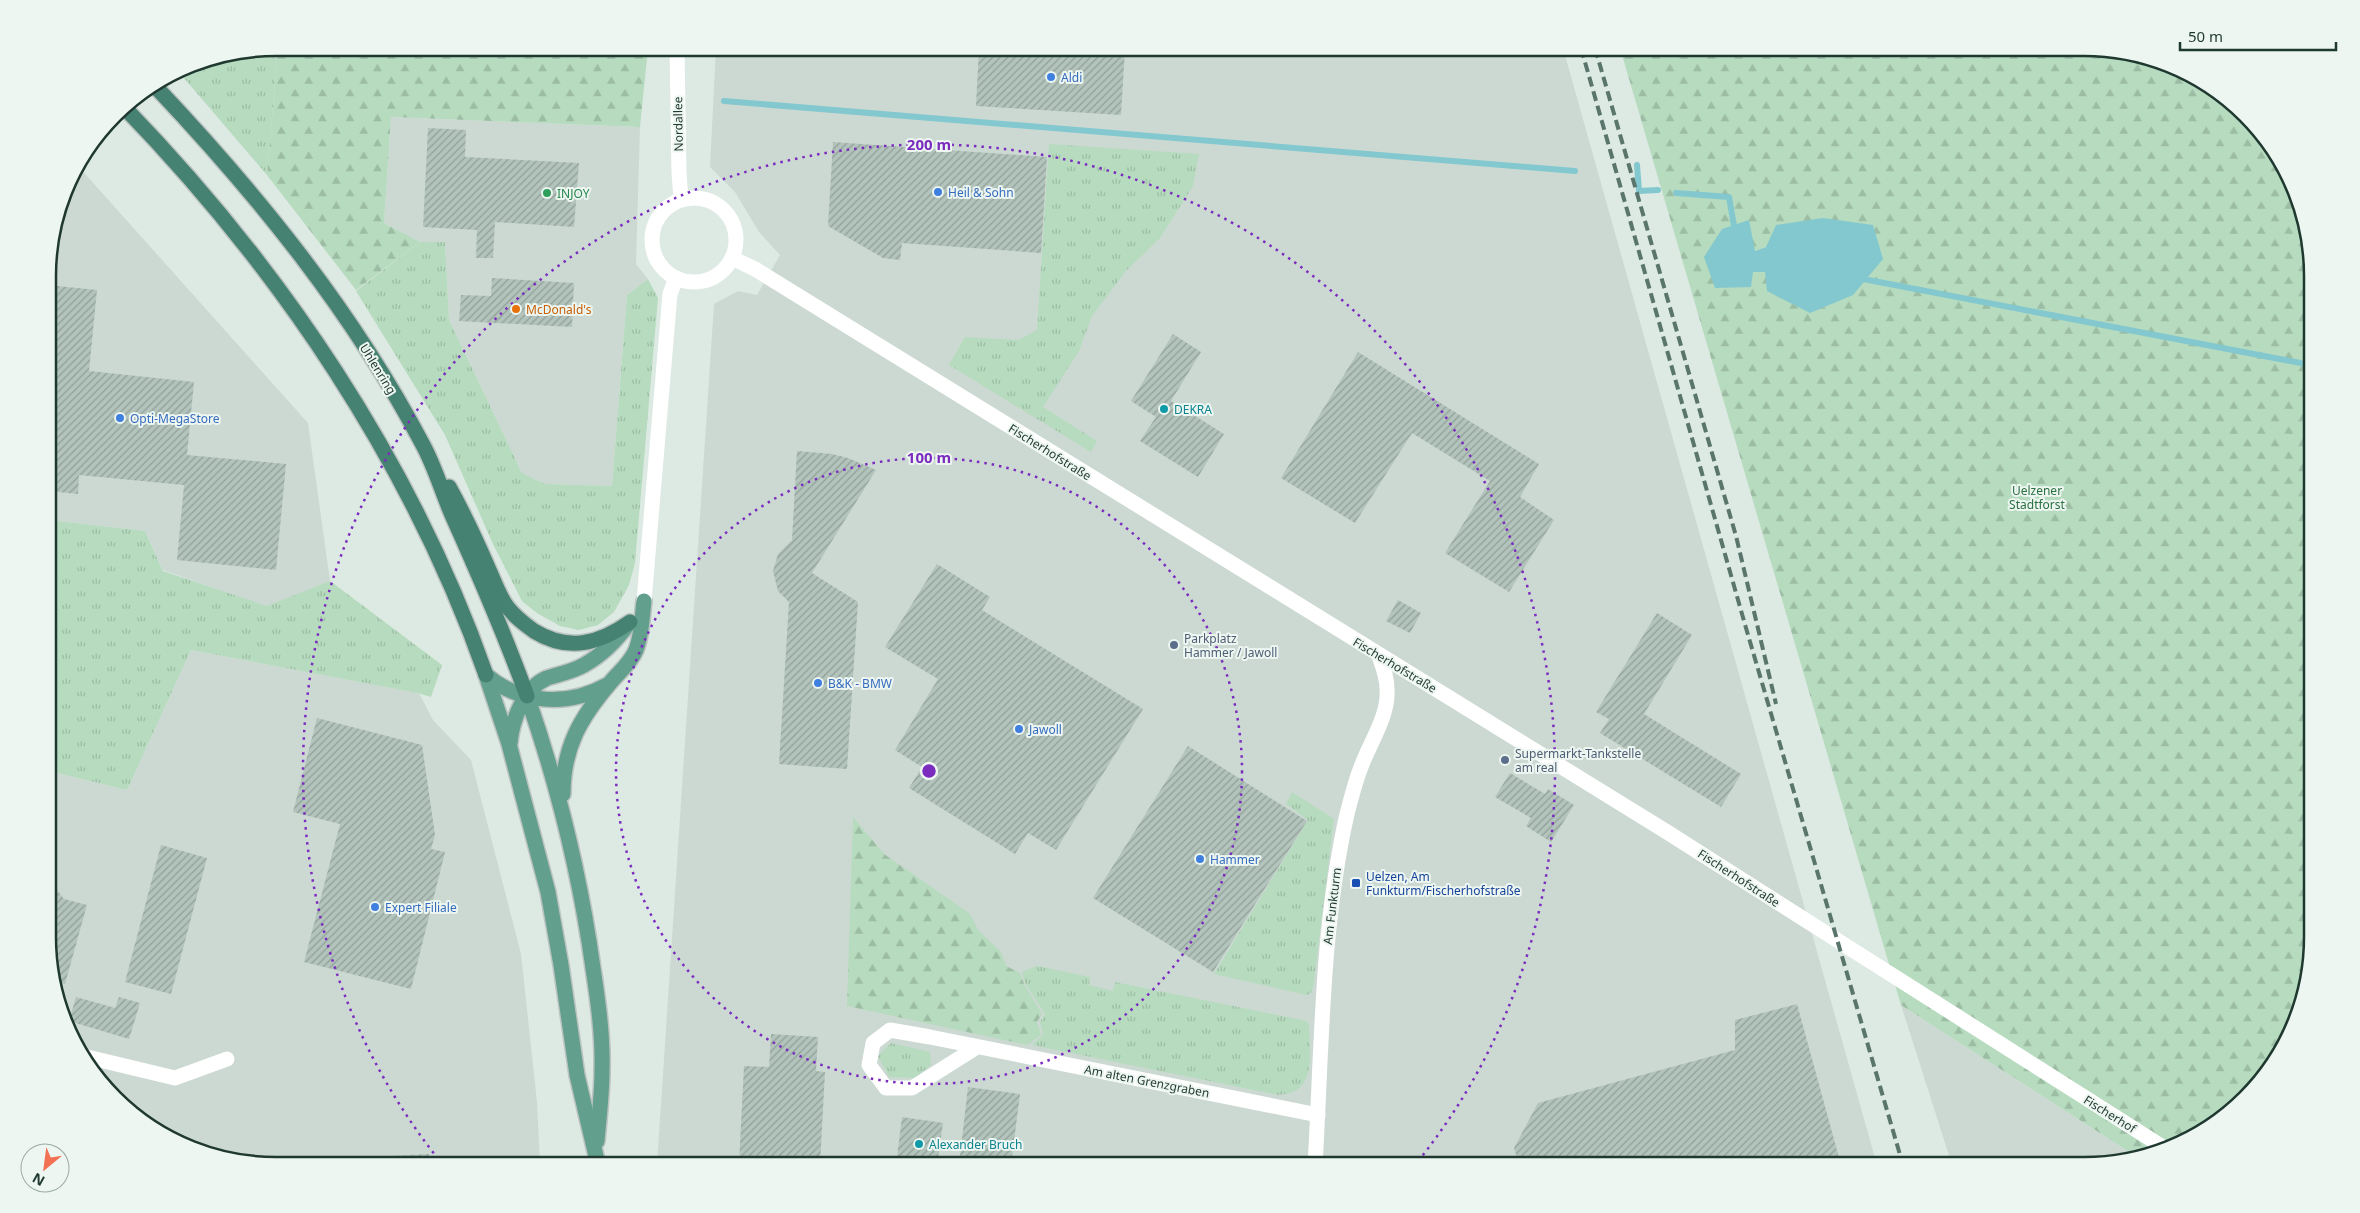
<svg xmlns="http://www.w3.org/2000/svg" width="2360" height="1213" font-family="'Noto Sans',sans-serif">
<defs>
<pattern id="grass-tufts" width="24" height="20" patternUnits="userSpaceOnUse" patternTransform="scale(1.25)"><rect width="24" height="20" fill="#b6dbbe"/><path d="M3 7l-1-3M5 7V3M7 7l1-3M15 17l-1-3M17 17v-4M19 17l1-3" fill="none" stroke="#9cbda4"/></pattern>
<pattern id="forest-firs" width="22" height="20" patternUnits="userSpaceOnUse" patternTransform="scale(1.25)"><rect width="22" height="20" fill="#b6dbbe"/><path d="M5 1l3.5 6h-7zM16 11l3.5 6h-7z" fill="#9cbda4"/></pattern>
<pattern id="building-hatch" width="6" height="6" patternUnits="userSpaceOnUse" patternTransform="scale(1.25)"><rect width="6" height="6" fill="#b3c4bc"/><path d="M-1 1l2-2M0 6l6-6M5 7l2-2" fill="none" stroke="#91a099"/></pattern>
</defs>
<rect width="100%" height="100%" fill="#dde9e3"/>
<g fill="#ccd9d2">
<path d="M716 48H1563L1877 1165H657L714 304 738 291 757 295 780 255 759 232 735 192 710 167Z"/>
<path d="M391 117 640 127 636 264 648 279 627 295 612 486 545 484 522 473 449 320 445 242H420L384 223Z"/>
<path d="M78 166 308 423 330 581 267 607 163 570 145 531 49 520 48 261 71 175Z"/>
<path d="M191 650 419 693 433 720 471 760 521 954 537 1102 540 1165H276L175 1142 95 1076 65 1024 50 967 49 771 127 790Z"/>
<path d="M1901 1005 2137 1157 2098 1165H1952Z"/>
</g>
<g fill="url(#grass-tufts)">
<path d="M264 50 277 60 267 175 178 71 189 65Z"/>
<path d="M1049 144 1199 154 1193 186 1160 238 1126 271 1092 316 1079 351 1043 407 1097 441 1091 452 949 365 965 337 1019 340 1037 330Z"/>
<path d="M420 242H445L449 320 522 473 545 484 612 486 627 295 648 279 658 298 635 563 629 585 614 612 598 625 579 630 560 626 537 613 522 601 493 544 445 435 356 291Z"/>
<path d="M49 520 145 531 163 571 267 606 330 581 442 665 431 697 418 693 191 650 127 790 49 771Z"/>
<path d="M1292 792 1334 819 1313 988 1311 993 1307 995 1214 974 1308 820 1286 804Z"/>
<path d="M1037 966 1090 977 1089 985 1113 991 1115 982 1307 1021 1309 1026C1309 1046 1316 1081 1293 1092 1289 1094 1282 1094 1278 1095L1032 1045 1043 1035 1040 1022 1045 1014 1025 983 1022 972Z"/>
<path d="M891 1043 930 1052 931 1065 915 1078 889 1077 878 1056Z"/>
</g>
<g fill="url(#forest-firs)" fill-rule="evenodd">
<path d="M276 48H648L640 127 391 117 384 223 420 242 356 290 267 175 277 60 264 50Z"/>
<path d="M1620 48H2084L2185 71 2265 137 2295 189 2311 247 2312 937 2289 1038 2256 1087 2211 1127 2157 1153 2137 1157 1901 1005ZM1766 247 1765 272H1753L1755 251Z"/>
<path d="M853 817 884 854 969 913 979 931 1001 952 1006 966 1020 973 1024 984 1042 1014 1037 1022 1041 1035 1027 1045 847 1006Z"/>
</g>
<path fill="#84c8cf" d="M1823 218 1873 225 1883 259 1853 295 1810 313 1767 291 1765 272H1753L1751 287 1715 288 1704 257 1722 229 1749 220 1755 251 1766 247 1776 225Z"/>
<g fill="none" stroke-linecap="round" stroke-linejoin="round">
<g stroke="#84c8cf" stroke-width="6">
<path d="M724 101 1575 171"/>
<path d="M1637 165 1639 191 1658 190"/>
<path d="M1676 193 1729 197 1735 232"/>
<path d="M1858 278 2311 365"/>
</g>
</g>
<g fill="url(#building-hatch)">
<path d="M979 48H1125L1121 115 976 106Z"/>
<path d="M428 128 466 130 465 157 579 163 574 227 495 222 493 258H476L477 230 423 227Z"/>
<path d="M833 142 1047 157 1041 253 902 243 900 260 883 258 828 226Z"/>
<path d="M492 278 574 283 572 327 459 321 461 295 491 296Z"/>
<path d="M48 285 97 290 89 371 194 382 187 455 286 464 276 570 177 560 184 485 79 475 78 494 48 491Z"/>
<path d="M1173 334 1201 352 1171 401 1224 434 1198 477 1140 441 1156 417 1131 401Z"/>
<path d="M1358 352 1539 464 1520 497 1554 520 1509 592 1445 553 1490 481 1412 433 1355 523 1281 478Z"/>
<path d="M797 451 832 454 848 458 876 470 812 573 858 602 847 769 779 764 789 602 778 591 773 571 778 554 792 540Z"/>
<path d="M937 564 990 597 982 610 1143 709 1056 850 1028 833 1015 854 909 788 922 767 895 750 938 679 885 647Z"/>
<path d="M1398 600 1421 613 1410 633 1386 621Z"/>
<path d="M1657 613 1692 635 1644 714 1741 774 1721 807 1600 733 1609 719 1596 712Z"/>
<path d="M317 718 422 745 435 835 431 849 445 852 411 989 304 962 340 824 293 812Z"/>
<path d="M1188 746 1307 821 1213 972 1093 898Z"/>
<path d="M1510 773 1545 794 1548 789 1574 805 1551 842 1526 826 1531 818 1495 797Z"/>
<path d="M161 845 207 858 171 994 125 982Z"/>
<path d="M49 880 64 899 87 905 65 984 54 982 49 967Z"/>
<path d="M76 997 115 1008 119 997 140 1003 129 1039 69 1021Z"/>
<path d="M1797 1004 1841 1165H1519L1514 1148 1538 1103 1735 1050V1020Z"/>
<path d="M771 1034 818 1037 816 1071 825 1072 820 1165 739 1164 744 1066 769 1067Z"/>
<path d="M968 1087 1020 1094 1011 1165H959Z"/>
<path d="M902 1117 943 1123 937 1165H896Z"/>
<path d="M429 1154 430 1165H300V1161Z"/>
</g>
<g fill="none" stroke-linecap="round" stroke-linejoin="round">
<g stroke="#bcc3c1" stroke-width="18">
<g id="primary">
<path d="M486 675 509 744 548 892 561 965 577 1075 596 1156"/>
<path d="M486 675C520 704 568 707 607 685"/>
<path d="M527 696C558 785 580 875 593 968 598 1001 603 1036 602 1070 602 1094 599 1118 597 1141"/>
<path d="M510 743C512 720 524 688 547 678 559 674 572 672 584 665 602 655 617 640 629 623"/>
<path d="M563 794C563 748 580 718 610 683 619 672 630 664 636 650 642 635 642 617 644 601"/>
</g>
</g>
<g stroke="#bcc3c1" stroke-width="18">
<g id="trunk">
<path d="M155 86C258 195 353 312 423 445 435 467 442 492 452 515 479 575 505 635 527 696"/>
<path d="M124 107C280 268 411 461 486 675"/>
<path d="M449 487C464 514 477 542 489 570 494 581 498 592 504 602 511 614 523 623 534 631 568 652 599 644 630 622"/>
</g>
</g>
<g stroke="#fff" stroke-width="15">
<path d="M677 48 679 173 681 199"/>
<circle cx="694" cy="240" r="42"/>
<path d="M732 258 755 269 1667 832 2166 1149"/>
<path d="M644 601 670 294 676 278"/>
<path d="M977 1047 912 1088H886L869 1065 873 1043 890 1030 930 1037 1318 1115"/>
<path d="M83 1056 175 1078 227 1059"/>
<path d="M1315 1165C1322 1049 1321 929 1347 814 1351 799 1355 782 1361 767 1370 742 1389 716 1387 689 1387 677 1383 667 1379 656"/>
</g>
<use href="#primary" stroke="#629f8c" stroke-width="15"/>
<use href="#trunk" stroke="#468271" stroke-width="15"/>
<g stroke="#59756c" stroke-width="4" stroke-dasharray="10 5" stroke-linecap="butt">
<path d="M1581 48 1746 628 1903 1165"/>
<path d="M1595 48 1736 536 1776 704"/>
</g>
</g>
<g fill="none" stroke="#7b2cbf" stroke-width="2.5" stroke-dasharray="2.5 5">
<circle cx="929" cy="771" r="313"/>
<path d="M443 1165A626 626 0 1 1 1415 1165"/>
</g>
<g fill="#3f7fe0" stroke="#edf6f1" stroke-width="2">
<circle cx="1051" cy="77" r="5"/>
<circle cx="938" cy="192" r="5"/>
<circle cx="120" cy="418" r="5"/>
<circle cx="818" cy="683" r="5"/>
<circle cx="1019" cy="729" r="5"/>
<circle cx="1200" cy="859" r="5"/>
<circle cx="375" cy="907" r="5"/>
</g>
<circle fill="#2e9e5b" stroke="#edf6f1" stroke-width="2" cx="547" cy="193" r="5"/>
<circle fill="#e8710a" stroke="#edf6f1" stroke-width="2" cx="516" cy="309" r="5"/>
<g fill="#0f9aa8" stroke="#edf6f1" stroke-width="2">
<circle cx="1164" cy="409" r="5"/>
<circle cx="919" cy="1144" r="5"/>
</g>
<g fill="#5c6f8a" stroke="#edf6f1" stroke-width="2">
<circle cx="1174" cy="645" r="5"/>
<circle cx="1505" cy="760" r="5"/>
</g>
<rect fill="#1a4fb4" stroke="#edf6f1" stroke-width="2" x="1351" y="878" width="10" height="10" rx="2.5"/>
<g text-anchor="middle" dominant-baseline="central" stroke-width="4" stroke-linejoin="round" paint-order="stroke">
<g font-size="12" fill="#366cbe" stroke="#edf6f1" text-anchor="start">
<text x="1061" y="77">Aldi</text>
<text x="948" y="192">Heil &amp; Sohn</text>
<text x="130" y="418">Opti-MegaStore</text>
<text x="828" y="683">B&amp;K - BMW</text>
<text x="1029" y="729">Jawoll</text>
<text x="1210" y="859">Hammer</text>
<text x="385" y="907">Expert Filiale</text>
</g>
<g font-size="12" fill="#1f3830" stroke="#edf6f1">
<text transform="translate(678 124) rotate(-91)">Nordallee</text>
<text transform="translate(378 369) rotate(58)">Uhlenring</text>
<text transform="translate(1050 452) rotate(32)">Fischerhofstraße</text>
<text transform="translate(1395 665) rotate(31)">Fischerhofstraße</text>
<text transform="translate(1739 878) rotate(33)">Fischerhofstraße</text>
<text transform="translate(1332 906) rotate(-83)">Am Funkturm</text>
<text transform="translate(1147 1081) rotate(11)">Am alten Grenzgraben</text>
<text transform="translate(2110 1114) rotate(32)">Fischerhof</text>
</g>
<g font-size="12" fill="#27864d" stroke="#edf6f1" text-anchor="start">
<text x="557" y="193">INJOY</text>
</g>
<g font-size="12" fill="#c56008" stroke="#edf6f1" text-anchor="start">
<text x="526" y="309">McDonald's</text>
</g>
<g font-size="12" fill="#0d838f" stroke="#edf6f1" text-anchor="start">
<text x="1174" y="409">DEKRA</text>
<text x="929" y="1144">Alexander Bruch</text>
</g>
<g font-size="12" fill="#2a6f41" stroke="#edf6f1">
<text x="2037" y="490">Uelzener<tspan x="2037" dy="14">Stadtforst</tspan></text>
</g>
<g font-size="12" fill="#4e5e75" stroke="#edf6f1" text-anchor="start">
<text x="1184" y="638">Parkplatz<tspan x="1184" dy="14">Hammer / Jawoll</tspan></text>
<text x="1515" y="753">Supermarkt-Tankstelle<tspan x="1515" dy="14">am real</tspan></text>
</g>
<g font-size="12" fill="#164399" stroke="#edf6f1" text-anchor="start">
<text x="1366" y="876">Uelzen, Am<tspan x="1366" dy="14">Funkturm/Fischerhofstraße</tspan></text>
</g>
</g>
<path d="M0 0H2360V1213H0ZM276 56H2084A220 220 0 0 1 2304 276V937A220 220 0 0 1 2084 1157H276A220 220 0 0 1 56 937V276A220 220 0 0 1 276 56Z" fill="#edf6f1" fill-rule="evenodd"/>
<path fill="none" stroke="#1f3830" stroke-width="2.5" d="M276 56H2084A220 220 0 0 1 2304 276V937A220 220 0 0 1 2084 1157H276A220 220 0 0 1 56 937V276A220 220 0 0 1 276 56Z"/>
<circle cx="929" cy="771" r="8" fill="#7b2cbf" stroke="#edf6f1" stroke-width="2.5"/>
<g font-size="15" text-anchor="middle" font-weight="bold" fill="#7b2cbf" stroke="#edf6f1" stroke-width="4" stroke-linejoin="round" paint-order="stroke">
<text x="929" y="150">200 m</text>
<text x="929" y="463">100 m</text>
</g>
<g transform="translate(45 1168) rotate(209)"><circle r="24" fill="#edf6f1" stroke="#9baaa4"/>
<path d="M0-4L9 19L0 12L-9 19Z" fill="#f27153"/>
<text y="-8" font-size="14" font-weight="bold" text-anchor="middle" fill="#1f3830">N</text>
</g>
<path d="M2180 42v8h156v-8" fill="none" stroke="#1f3830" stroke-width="2.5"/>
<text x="2188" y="42" font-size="15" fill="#1f3830" stroke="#edf6f1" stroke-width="4" paint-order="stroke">50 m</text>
</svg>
